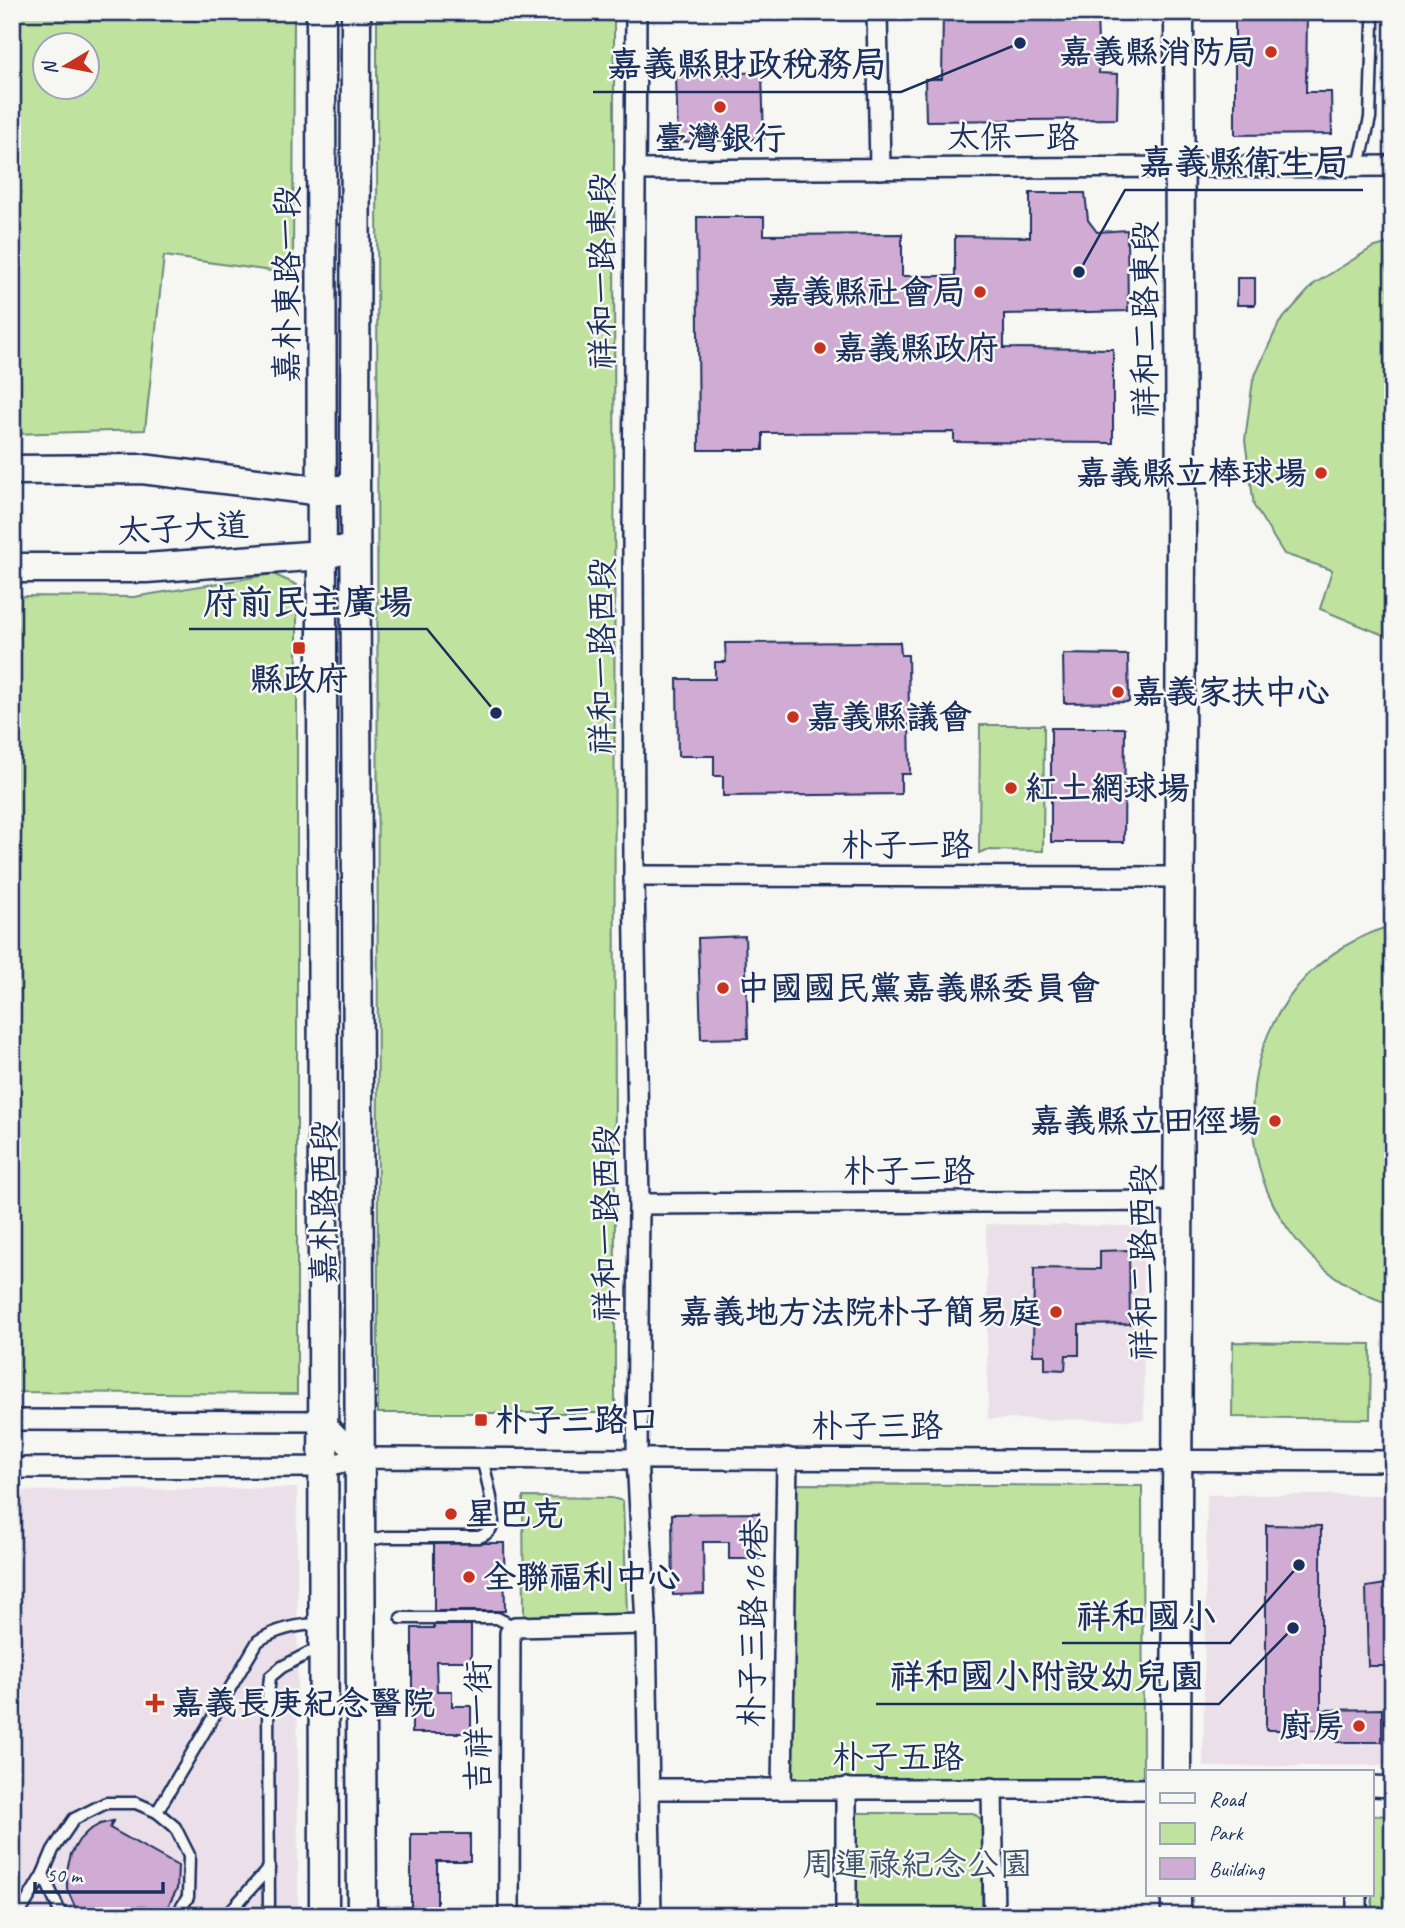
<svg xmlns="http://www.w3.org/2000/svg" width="1405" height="1928" font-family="Caveat,'LXGW WenKai TC',sans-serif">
<rect width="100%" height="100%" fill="#f6f6f2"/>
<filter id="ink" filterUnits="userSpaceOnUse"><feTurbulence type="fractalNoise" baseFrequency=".0143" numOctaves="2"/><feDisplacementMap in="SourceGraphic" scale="14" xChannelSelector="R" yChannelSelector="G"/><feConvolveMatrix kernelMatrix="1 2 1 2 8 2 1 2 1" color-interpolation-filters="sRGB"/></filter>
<g filter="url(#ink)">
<g fill="#ebe0e9">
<path d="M12 1206 15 1392H12Z"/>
<path d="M986 1224 1139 1226 1143 1231 1144 1420 988 1419Z"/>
<path d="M297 1488 298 1916H12V1491Z"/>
<path d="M1207 1495H1393V1765L1203 1767Z"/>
</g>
<g fill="#bfe39e" stroke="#6d897e" stroke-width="2" fill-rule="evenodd">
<path d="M12 12H294L293 274 164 256 145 430 12 434ZM46 46H88V88H46Z"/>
<path d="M377 12H614L615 1413H378Z"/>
<path d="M1393 242V639L1320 609 1332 570 1284 554 1254 506 1245 440 1253 380 1279 323 1314 284 1372 248Z"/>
<path d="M273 574 297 585V1394L15 1392 12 1206V596L134 597Z"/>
<path d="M980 725H1044L1043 851 986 850 979 853Z"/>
<path d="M1393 925V1305C1207 1246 1204 982 1393 925Z"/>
<path d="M1233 1342 1371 1344 1370 1419 1232 1417Z"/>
<path d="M794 1484 1142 1486 1143 1780 792 1779Z"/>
<path d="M523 1497 612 1498 623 1501 627 1614 524 1616Z"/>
<path d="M852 1813H973L982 1820V1916H852Z"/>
<path d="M1393 1815V1916H1372V1816Z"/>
</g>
<g fill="#d0abd3" stroke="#1b2f5e" stroke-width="2">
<path d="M943 12H1097L1099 73 1118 74 1117 119 926 121 925 79H942Z"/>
<path d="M1235 12H1307L1306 92H1331L1332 134 1235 135Z"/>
<path d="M762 72 764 139 678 142 676 76Z"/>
<path d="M1030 193H1085L1088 220 1097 232 1127 230 1128 311 1004 314V348L1113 349V443L954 442V432L763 433V450H699L697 217H764V235L902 234V276H955V236L1030 237Z"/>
<rect x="1237" y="278" width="18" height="27"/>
<path d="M900 642 901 655H908L910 774H901V794L723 796V776H714V756H678L677 679H715V662H726L725 643Z"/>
<path d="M1063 654 1128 655 1129 702 1064 703Z"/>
<path d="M1051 728H1125L1124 842H1051Z"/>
<path d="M745 936 748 1038 701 1039 698 938Z"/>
<path d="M1129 1250 1130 1324 1079 1325V1355H1066L1065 1370 1045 1369V1355H1033L1034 1268 1100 1269V1251Z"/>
<path d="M759 1513 760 1559H729V1542H703L704 1594 673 1595 672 1514Z"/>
<path d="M1266 1525 1321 1526V1710L1382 1709V1742H1336V1730H1266Z"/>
<path d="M485 1543H504L505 1611H434V1544Z"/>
<path d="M1393 1583V1666H1368L1366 1587Z"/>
<path d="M434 1625H471V1661H436L437 1691H452V1706H471V1733H412V1628H434Z"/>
<path d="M113 1821 110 1828 178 1866 177 1889 163 1916H104L90 1907 80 1916 75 1907 67 1889V1870L71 1854 79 1840 88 1831 100 1824Z"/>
<path d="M411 1834H470V1861H437V1916H411Z"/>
</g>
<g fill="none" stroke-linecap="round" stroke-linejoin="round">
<g stroke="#1b2f5e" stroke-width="15">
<g id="lane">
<path d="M1359 166 1370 118 1373 23"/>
<path d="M364 1541 385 1537H479C484 1535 489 1533 492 1527 497 1512 485 1474 482 1457"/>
<path d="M401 1618H497L515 1627"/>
<path d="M157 1812 258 1641C278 1628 299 1624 323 1624"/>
<path d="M18 1916 43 1874"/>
<path d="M64 1916 59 1910 43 1874 53 1850 74 1819 106 1803H136L157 1812 175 1827 189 1855 188 1897 176 1916"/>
<path d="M226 1916 269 1868"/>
<path d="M269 1916 268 1695 270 1677 282 1667 320 1647"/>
</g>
</g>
<g stroke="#1b2f5e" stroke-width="24">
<g id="street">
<path d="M636 12 633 530 634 876 639 1204 637 1458 646 1624 651 1916"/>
<path d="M877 12 880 169"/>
<path d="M634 170 1393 166"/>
<path d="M634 876 1180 877"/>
<path d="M639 1204 1178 1201"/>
<path d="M12 1420 323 1421 360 1458"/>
<path d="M12 1468 323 1467 360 1458 1393 1461"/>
<path d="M1372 1786 1393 1787"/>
<path d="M846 1788V1916"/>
<path d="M992 1788 994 1916"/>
<path d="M649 1789H1148"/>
<path d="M782 1789 787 1458"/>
<path d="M1357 1895V1916"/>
<path d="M509 1916 510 1633 515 1627 646 1624"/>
</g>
</g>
<g stroke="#1b2f5e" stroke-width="33">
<g id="secondary">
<path d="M321 12 324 1916"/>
<path d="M356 12 355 475 362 1916"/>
<path d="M12 470 142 469 322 491 339 490"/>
<path d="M12 568H146L322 555 338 551"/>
<path d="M1176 1772 1181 542 1179 12"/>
<path d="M1176 1916V1895"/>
</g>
</g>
<use href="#lane" stroke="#f6f6f2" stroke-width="10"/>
<use href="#street" stroke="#f6f6f2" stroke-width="19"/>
<use href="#secondary" stroke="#f6f6f2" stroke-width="28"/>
</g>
</g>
<g fill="#c8321e" stroke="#f6f6f2" stroke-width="2.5">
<circle cx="1271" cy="52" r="7"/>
<circle cx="720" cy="107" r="7"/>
<circle cx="980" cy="292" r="7"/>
<circle cx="820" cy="348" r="7"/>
<circle cx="1321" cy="473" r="7"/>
<rect x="292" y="641" width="14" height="14" rx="3.5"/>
<circle cx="1118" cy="692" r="7"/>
<circle cx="793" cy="717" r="7"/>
<circle cx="1011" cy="788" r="7"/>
<circle cx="723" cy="988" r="7"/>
<circle cx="1275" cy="1121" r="7"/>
<circle cx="1056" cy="1312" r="7"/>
<rect x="474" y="1413" width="14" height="14" rx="3.5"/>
<circle cx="451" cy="1514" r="7"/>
<circle cx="469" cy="1577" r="7"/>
<path d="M151.5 1692.5h7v7h7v7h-7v7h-7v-7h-7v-7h7z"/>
<circle cx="1359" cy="1726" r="7"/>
</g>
<g text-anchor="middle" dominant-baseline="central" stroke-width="5" stroke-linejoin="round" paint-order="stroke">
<g font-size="33" font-weight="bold" fill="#1b2f5e" stroke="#f6f6f2" text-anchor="start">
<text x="1257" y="52" text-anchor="end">嘉義縣消防局</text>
<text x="720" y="138" text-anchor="middle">臺灣銀行</text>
<text x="966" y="292" text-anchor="end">嘉義縣社會局</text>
<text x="834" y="348">嘉義縣政府</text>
<text x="1307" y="473" text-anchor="end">嘉義縣立棒球場</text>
<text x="299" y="679" text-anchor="middle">縣政府</text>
<text x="1132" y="692">嘉義家扶中心</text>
<text x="807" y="717">嘉義縣議會</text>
<text x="1025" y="788">紅土網球場</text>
<text x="737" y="988">中國國民黨嘉義縣委員會</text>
<text x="1261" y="1121" text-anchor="end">嘉義縣立田徑場</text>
<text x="1042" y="1312" text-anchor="end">嘉義地方法院朴子簡易庭</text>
<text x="495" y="1420">朴子三路口</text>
<text x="465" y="1514">星巴克</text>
<text x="483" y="1577">全聯福利中心</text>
<text x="171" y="1703">嘉義長庚紀念醫院</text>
<text x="1345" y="1726" text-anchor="end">廚房</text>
</g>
<g font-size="33" fill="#1b2f5e" stroke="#f6f6f2">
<text x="1013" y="137">太保一路</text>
<text transform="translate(602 271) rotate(-90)">祥和一路東段</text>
<text transform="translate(287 284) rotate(-90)">嘉朴東路一段</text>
<text transform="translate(1145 319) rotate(-90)">祥和二路東段</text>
<text transform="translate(183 528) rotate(-3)">太子大道</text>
<text transform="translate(602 656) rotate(-90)">祥和一路西段</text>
<text x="907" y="845">朴子一路</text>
<text x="909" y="1171">朴子二路</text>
<text transform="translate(324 1202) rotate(-90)">嘉朴路西段</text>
<text transform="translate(606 1223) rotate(-90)">祥和一路西段</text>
<text transform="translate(1143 1262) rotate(-90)">祥和二路西段</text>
<text x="877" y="1426">朴子三路</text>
<text transform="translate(753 1623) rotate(-89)">朴子三路169巷</text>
<text transform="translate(478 1726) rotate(-90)">吉祥一街</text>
<text x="898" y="1757">朴子五路</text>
</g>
<g font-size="33" fill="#3c536b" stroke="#f6f6f2">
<text x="917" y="1864">周運祿紀念公園</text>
</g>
</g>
<path fill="none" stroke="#1b2f5e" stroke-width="2.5" d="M1020 43L901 92H593M1079 272L1125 190H1363M496 713L427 629H189M1299 1565L1230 1643H1062M1293 1628L1219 1704H876"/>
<g fill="#1b2f5e" stroke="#f6f6f2" stroke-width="2.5">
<circle cx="1020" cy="43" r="7"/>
<circle cx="1079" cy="272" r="7"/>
<circle cx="496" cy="713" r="7"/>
<circle cx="1299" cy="1565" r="7"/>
<circle cx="1293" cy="1628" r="7"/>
</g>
<g font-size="35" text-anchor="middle" font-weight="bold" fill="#1b2f5e" stroke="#f6f6f2" stroke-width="5" stroke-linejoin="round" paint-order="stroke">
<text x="747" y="76">嘉義縣財政稅務局</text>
<text x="1244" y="174">嘉義縣衛生局</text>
<text x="308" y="614">府前民主廣場</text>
<text x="1146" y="1628">祥和國小</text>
<text x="1047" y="1688">祥和國小附設幼兒園</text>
</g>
<rect width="1405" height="1928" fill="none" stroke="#f6f6f2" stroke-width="42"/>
<rect x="21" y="21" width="1363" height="1886" fill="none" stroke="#1b2f5e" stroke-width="2.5" filter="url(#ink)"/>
<rect x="1146" y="1770" width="228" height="126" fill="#f6f6f2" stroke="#9ea6b7" stroke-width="2"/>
<rect x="1160" y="1793" width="35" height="10" fill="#f6f6f2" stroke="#9ea6b7" stroke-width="2"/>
<text x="1209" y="1806" font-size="21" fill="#1b2f5e">Road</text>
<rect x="1160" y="1823" width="35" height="21" fill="#bfe39e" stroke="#9ea6b7" stroke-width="2"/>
<text x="1209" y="1840" font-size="21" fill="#1b2f5e">Park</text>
<rect x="1160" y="1858" width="35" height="21" fill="#d0abd3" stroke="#9ea6b7" stroke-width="2"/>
<text x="1209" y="1876" font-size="21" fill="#1b2f5e">Building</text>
<g transform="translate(66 66) rotate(260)"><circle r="33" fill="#f6f6f2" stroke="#9ea6b7" stroke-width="2"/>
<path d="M0-5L12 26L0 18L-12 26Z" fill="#c8321e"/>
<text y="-10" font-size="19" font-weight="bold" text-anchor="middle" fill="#1b2f5e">N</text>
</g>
<path d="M35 1882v10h128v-10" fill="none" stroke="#1b2f5e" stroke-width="3.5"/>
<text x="46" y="1882" font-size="21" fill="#1b2f5e" stroke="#f6f6f2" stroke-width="5" paint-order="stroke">50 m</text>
</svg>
